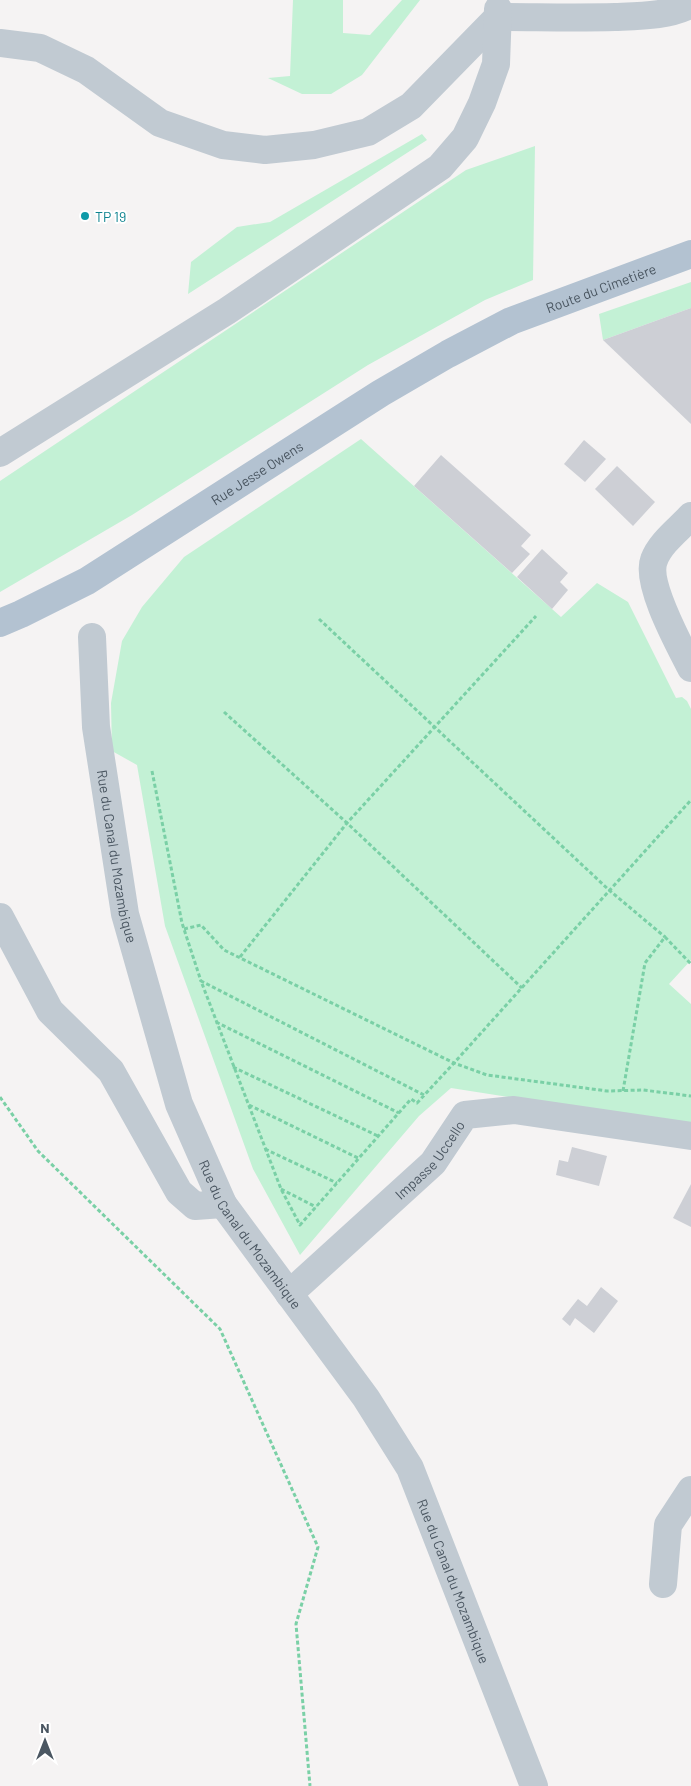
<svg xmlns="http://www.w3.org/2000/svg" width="691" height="1786" font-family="Barlow,sans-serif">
<rect width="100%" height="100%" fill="#f5f3f3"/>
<g fill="#c3f1d5">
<path d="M293 0H343V33L370 35 402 0H420L362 75 331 94H302L268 78 290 76Z"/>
<path d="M422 134 427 140 188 294 191 262 237 227 270 222Z"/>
<path d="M535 146 533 280 485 300 368 365 132 515 0 592V481L466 170Z"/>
<path d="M691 282V308L603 340 599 314Z"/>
<path d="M361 439 561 617 597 583 628 602 676 698 682 697 687 701 691 709V960L669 984 691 1004V1126L451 1088 419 1116 300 1255 253 1169 165 926 137 765 112 751 111 703 122 641 142 607 184 557Z"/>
</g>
<g fill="#cdcfd5">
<path d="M691 308V424L603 340Z"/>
<path d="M584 440 606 459 585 482 564 464Z"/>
<path d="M441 455 531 535 521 546 530 554 512 573 414 486Z"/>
<path d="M617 466 655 502 633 526 595 489Z"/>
<path d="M542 549 568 573 560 582 568 590 552 609 517 577Z"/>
<path d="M572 1147 607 1156 599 1186 556 1175 559 1160 568 1162Z"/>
<path d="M691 1184V1227L673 1218Z"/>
<path d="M601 1287 618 1301 594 1333 575 1318 570 1326 562 1319 578 1299 587 1306Z"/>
</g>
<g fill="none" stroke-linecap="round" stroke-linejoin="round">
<g stroke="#7ad0a6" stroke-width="3" stroke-dasharray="4 2.5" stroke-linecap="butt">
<path d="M319 619 609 890 665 937"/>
<path d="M224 712 347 823 522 988"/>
<path d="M152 771 182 923 201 981"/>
<path d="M184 929 201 925 224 950 454 1063 487 1075 607 1091 643 1090 691 1096"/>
<path d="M240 957 347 823 536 616"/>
<path d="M216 1022 399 1113"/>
<path d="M233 1067 378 1136"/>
<path d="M623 1091 645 963 665 937 691 964"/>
<path d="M424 1095 201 981 281 1189 300 1225 411 1099 417 1103 454 1063 691 800"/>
<path d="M0 1097 38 1151 220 1329 318 1547 296 1624 310 1786"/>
<path d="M249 1105 358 1158"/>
<path d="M265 1149 337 1183"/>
<path d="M281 1189 316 1207"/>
</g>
<g stroke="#c1cad2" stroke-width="28">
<path d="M0 43 40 48 86 70 160 123 223 145 265 150 314 145 368 132 411 106 498 17C537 17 576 18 615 17 638 16 671 16 691 4"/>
<path d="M0 453 227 311 440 167 465 138 482 103 496 64 498 9"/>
<path d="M691 516C679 529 660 543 654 560 645 583 680 646 691 668"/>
<path id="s1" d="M92 637 96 727 125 914 179 1104 223 1204 366 1398 410 1468 534 1786"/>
<path d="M0 917 50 1011 111 1071 179 1192 195 1206 223 1204"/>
<path id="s2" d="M289 1294 433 1163 465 1115 514 1110 691 1136"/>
<path d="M663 1584 668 1525 691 1490"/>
</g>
<path stroke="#b3c2d1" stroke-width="28" id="s3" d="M0 623 21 614 87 581 381 393 448 354 511 321 691 254"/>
</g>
<circle fill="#0f9aa8" stroke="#fff" stroke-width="2" cx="85" cy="216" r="5"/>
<g text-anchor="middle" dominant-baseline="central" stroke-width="4" stroke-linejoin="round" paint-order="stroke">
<g font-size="14" fill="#0d838f" stroke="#fff" text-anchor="start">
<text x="95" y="216">TP 19</text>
</g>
<g font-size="14" fill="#4a5661" stroke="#fff">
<text stroke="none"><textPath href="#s3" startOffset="690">Route du Cimetière</textPath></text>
<text stroke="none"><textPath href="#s3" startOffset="298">Rue Jesse Owens</textPath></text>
<text stroke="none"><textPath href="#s1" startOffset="221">Rue du Canal du Mozambique</textPath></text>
<text stroke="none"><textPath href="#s2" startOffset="195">Impasse Uccello</textPath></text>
<text stroke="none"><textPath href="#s1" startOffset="626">Rue du Canal du Mozambique</textPath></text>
<text stroke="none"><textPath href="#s1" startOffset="1031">Rue du Canal du Mozambique</textPath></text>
</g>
</g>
<g transform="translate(45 1741)" stroke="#ffffff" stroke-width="4" paint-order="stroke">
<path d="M0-4L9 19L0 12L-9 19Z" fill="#4a5661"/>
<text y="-8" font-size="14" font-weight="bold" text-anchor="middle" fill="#4a5661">N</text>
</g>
</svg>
